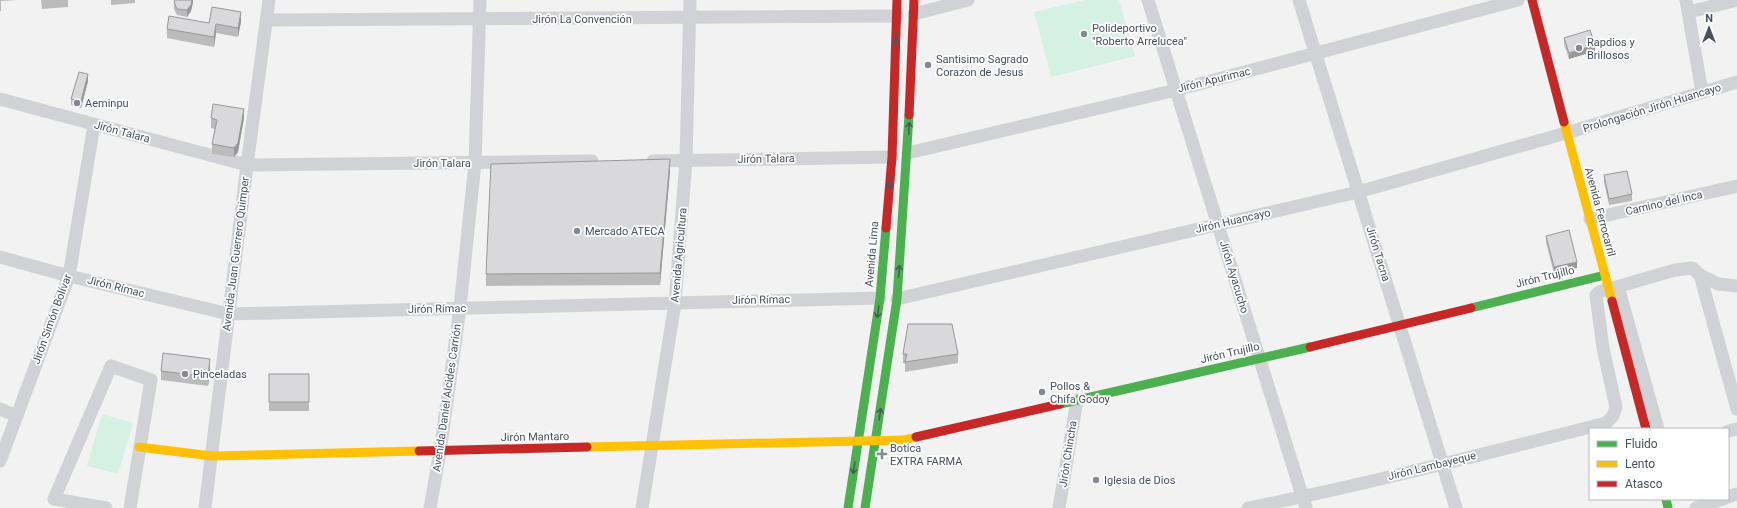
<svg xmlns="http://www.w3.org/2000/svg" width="1737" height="508" font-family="Roboto,sans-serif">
<rect width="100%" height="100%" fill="#f2f2f2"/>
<g fill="#d5f1e4">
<path d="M1085 0H1119L1135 56 1051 77 1034 12Z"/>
<path d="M102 414 133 423 118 474 87 466Z"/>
</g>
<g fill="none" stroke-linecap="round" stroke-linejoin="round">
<g stroke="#d0d2d5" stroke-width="13">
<path d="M1148 0 1306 508"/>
<path d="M1299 0 1456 508"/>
<path d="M1686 0 1702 92"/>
<path d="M1689 12 1737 0"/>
<path d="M914 14 968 0"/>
<path d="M267 20 897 16"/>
<path d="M0 99 247 165 592 161"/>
<path d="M908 153 1176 90 1518 0"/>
<path d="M653 161 892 157"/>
<path d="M1590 219 1737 186"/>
<path d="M0 257 69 276 229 314 880 298"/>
<path d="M1700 275 1718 284 1737 286"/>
<path d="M1618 287 1658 429"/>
<path d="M897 299 1358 192 1566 133 1737 82"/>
<path d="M0 409 17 416"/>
<path d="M1728 431 1737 429"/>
<path d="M0 461 69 276 94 125"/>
<path d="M1728 497 1737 494"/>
<path d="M106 508 54 499 111 366 151 380 130 508"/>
<path d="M205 508 247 165 269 0"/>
<path d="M430 508 440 452 460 308 475 163 480 0"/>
<path d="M642 508 675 303 686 160 690 0"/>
<path d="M1059 508 1077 400"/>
<path d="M1248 508C1368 484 1487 453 1606 423L1613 416 1616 407 1603 348 1596 295 1599 292 1675 270 1692 268 1700 275 1737 409"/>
<path d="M1696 508 1723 499"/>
</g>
<g stroke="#4caf50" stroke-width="9">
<path d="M1471 308 1605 275"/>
<path d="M1060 404 1310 347"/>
<path d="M1666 499 1668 508"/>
<path d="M848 508 880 298 886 228"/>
<path d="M865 508 897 299 909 115"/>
</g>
<g stroke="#ffc107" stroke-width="9">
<path d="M1564 122 1612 301"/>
<path d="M139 447 212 456 419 451"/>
<path d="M587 447 904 440 916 437"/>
</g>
<g stroke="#c62828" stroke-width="9">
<path d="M1532 0 1564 122"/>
<path d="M909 115 914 0"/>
<path d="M886 228 892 157 897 0"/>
<path d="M1612 301 1646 429"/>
<path d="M1310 347 1471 308"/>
<path d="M916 437 1060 404"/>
<path d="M419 451 587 447"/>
</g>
</g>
<g fill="#bbbbbc">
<path d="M0 0H18L1 1V11H0Z"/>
<path d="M41 0H68V7L42 9Z"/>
<path d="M111 0H135V3L111 5Z"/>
<path d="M193 0 191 11 187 17 177 15 174 9V2Z"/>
<path d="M241 22 238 37 216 33 214 47 167 38V29L209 23Z"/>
<path d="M1564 38 1595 51 1569 59 1564 44Z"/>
<path d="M88 81 81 108 71 105V99Z"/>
<path d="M211 118H244L238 152 234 157 212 154V144L215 129 211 128Z"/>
<path d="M670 171 660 285 486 286V274Z"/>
<path d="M1604 175 1632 194V201L1609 205 1604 182Z"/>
<path d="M1546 236 1577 268 1554 274 1546 242Z"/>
<path d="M903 354H958V363L905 372V364L903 363Z"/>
<path d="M210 369 208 386 161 380V371Z"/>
<rect x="269" y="374" width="40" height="37"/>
</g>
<g fill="#989899">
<path d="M192 0H193V3L191 11 187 17V10Z"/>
<path d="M241 12V22L238 37V28Z"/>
<path d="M216 24V33L214 47V37Z"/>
<path d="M1595 45V51L1569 59V53Z"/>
<path d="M88 74V81L81 108V101Z"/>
<path d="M244 109V118L238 152 234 157V148Z"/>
<path d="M670 159V171L660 285V273Z"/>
<path d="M1577 262V268L1554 274V267Z"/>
<path d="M210 359V369L208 386V377Z"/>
</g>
<g fill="#d9d9db" stroke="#989899">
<path d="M175 0H192L191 5 187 10 177 9 174 2Z"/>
<path d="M212 7 241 12 238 28 216 24 214 37 167 29 169 16 209 23Z"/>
<path d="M1590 30 1595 45 1569 53 1564 38Z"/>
<path d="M79 72 88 74 81 101 71 99Z"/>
<path d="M213 104 244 109 238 143 234 148 212 144 217 120 211 118Z"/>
<path d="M670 159 660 273 486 274 491 164Z"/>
<path d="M1627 171 1632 194 1609 199 1604 175Z"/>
<path d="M1569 230 1577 262 1554 267 1546 236Z"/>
<path d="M908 324H952L958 354 905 362 907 354H903Z"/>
<path d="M163 353 210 359 208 377 161 371Z"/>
<rect x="269" y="374" width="40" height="28"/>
</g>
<defs><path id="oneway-shaft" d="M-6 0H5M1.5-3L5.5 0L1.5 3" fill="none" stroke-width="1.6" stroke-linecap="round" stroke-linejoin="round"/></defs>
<g stroke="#485a5e">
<use href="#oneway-shaft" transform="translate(896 39) rotate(92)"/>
<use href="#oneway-shaft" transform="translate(909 128) rotate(-88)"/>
<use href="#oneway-shaft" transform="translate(890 183) rotate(95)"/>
<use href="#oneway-shaft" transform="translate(899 271) rotate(-86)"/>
<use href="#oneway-shaft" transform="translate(878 312) rotate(99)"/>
<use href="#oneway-shaft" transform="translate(880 414) rotate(-82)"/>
<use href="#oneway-shaft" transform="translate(854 468) rotate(99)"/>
</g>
<g fill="#848992" stroke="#fff" stroke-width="1.5">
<circle cx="1084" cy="34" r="4"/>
<circle cx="1579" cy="48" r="4"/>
<circle cx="928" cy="65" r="4"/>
<circle cx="77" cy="103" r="4"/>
<circle cx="577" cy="231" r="4"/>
<circle cx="185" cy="374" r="4"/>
<circle cx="1042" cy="392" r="4"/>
<path d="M880 448h4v4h4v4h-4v4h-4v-4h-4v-4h4z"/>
<circle cx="1096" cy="480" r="4"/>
</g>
<g text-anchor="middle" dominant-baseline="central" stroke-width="3.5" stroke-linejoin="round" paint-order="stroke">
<g font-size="11" fill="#48515f" stroke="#fff">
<text x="582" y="19">Jirón La Convención</text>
<text transform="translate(1214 80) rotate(-14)">Jirón Apurimac</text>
<text transform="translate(1652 108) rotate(-17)">Prolongación Jirón Huancayo</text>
<text transform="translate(122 132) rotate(15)">Jirón Talara</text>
<text transform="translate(766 159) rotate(-1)">Jirón Talara</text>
<text x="442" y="163">Jirón Talara</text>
<text transform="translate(1664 203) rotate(-13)">Camino del Inca</text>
<text transform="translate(1600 212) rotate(75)">Avenida Ferrocarril</text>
<text transform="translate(1233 221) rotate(-13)">Jirón Huancayo</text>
<text transform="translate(236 254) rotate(-83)">Avenida Juan Guerrero Quimper</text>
<text transform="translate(872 254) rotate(-85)">Avenida Lima</text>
<text transform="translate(1378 254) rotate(73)">Jirón Tacna</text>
<text transform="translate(679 255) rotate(-85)">Avenida Agricultura</text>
<text transform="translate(1234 277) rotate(73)">Jirón Ayacucho</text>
<text transform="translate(1545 277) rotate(-14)">Jirón Trujillo</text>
<text transform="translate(116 287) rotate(14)">Jirón Rímac</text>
<text transform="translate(761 300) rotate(-1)">Jirón Rímac</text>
<text transform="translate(437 309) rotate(-1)">Jirón Rímac</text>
<text transform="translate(52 319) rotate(-70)">Jirón Simón Bolívar</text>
<text transform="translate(1230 353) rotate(-13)">Jirón Trujillo</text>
<text transform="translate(447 398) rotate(-82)">Avenida Daniel Alcides Carrión</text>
<text transform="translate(535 437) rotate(-1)">Jirón Mantaro</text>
<text transform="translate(1068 454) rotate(-81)">Jirón Chincha</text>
<text transform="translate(1432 466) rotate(-14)">Jirón Lambayeque</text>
</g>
<g font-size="11" fill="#48515f" stroke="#fff" text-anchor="start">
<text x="1092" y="28">Polideportivo<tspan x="1092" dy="13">"Roberto Arrelucea"</tspan></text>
<text x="1587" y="42">Rapdios y<tspan x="1587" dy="13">Brillosos</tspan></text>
<text x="936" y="59">Santisimo Sagrado<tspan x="936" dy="13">Corazon de Jesus</tspan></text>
<text x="85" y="103">Aeminpu</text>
<text x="585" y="231">Mercado ATECA</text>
<text x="193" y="374">Pinceladas</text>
<text x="1050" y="386">Pollos &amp;<tspan x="1050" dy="13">Chifa Godoy</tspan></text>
<text x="890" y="448">Botica<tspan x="890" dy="13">EXTRA FARMA</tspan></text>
<text x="1104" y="480">Iglesia de Dios</text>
</g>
</g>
<rect x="1589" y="428" width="140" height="72" fill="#ffffff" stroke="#b6b9bf"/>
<rect x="1597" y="441" width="20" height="6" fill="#4caf50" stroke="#b6b9bf"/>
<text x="1625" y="448" font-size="12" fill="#48515f">Fluido</text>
<rect x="1597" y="461" width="20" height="6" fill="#ffc107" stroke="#b6b9bf"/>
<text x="1625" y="468" font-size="12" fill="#48515f">Lento</text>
<rect x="1597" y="481" width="20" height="6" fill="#c62828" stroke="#b6b9bf"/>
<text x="1625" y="488" font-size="12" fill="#48515f">Atasco</text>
<g transform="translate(1709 28)" stroke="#ffffff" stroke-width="3" paint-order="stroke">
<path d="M0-3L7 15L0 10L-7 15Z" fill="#48515f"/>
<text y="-6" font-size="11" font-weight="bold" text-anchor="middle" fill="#48515f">N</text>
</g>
</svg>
